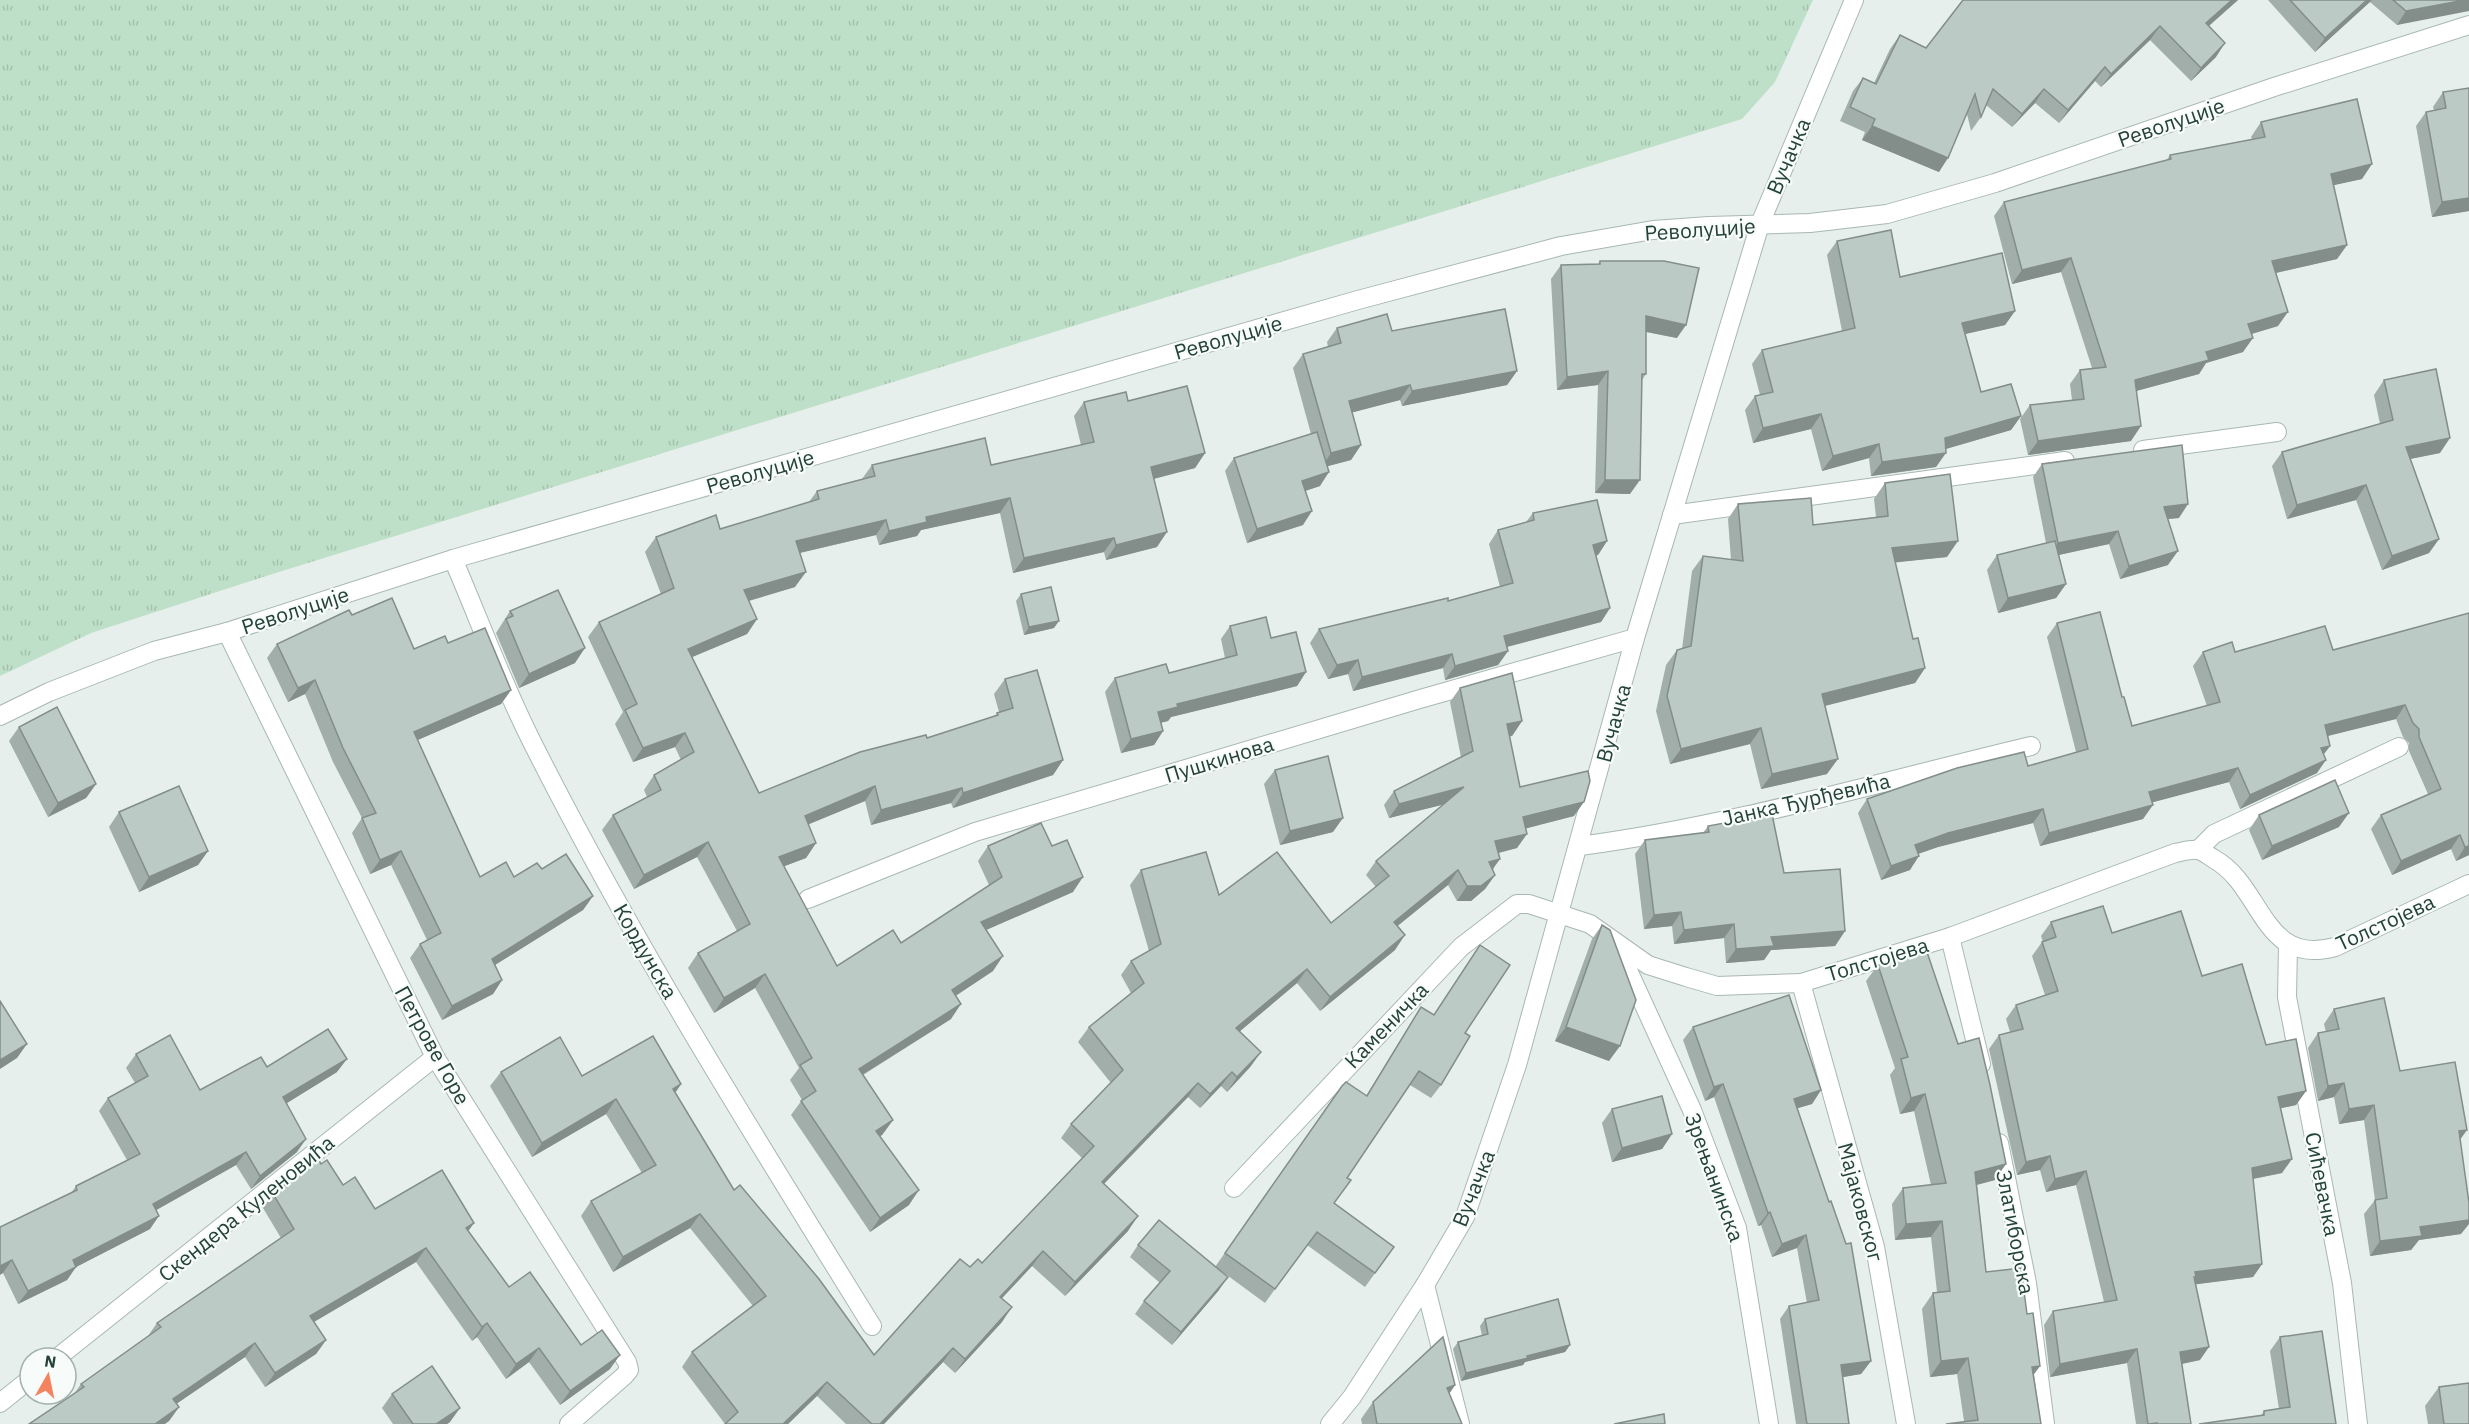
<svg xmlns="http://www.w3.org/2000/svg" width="2469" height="1424" font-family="'IBM Plex Sans',sans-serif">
<defs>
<pattern id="grass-tufts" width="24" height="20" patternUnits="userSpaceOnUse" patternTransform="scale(1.5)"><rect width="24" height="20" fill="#bfe0c8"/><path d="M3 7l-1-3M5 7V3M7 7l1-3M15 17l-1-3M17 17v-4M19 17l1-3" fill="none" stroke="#a4c1ad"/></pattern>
</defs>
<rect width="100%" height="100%" fill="#e6efeb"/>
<path fill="url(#grass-tufts)" d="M0 0H1813L1775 82 1742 119 266 576 91 633 0 676Z"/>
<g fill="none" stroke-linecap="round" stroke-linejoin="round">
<g stroke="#a8b8b2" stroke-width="20">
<g id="minor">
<path d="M2143 450 2277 432"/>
<path d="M1672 515 2065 461"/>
<path d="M453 559C479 619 502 683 532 742 633 943 753 1134 872 1326"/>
<path d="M227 632 435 1057 627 1362 629 1370 624 1376 569 1424"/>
<path d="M1580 846C1731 826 1883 781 2031 746"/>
<path d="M2198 850 2214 834 2399 747"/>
<path d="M808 899 975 832 1420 699 1635 638"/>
<path d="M1950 937 1981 1064"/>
<path d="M1616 944 1692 1110 1737 1228 1769 1424"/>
<path d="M2288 945 2287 997 2342 1283 2358 1424"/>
<path d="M1801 983 1875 1247 1906 1424"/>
<path d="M1999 1143 2027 1283 2045 1424"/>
<path d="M1234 1188 1461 947 1517 904H1529L1590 924 1648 965 1686 977 1717 986 1801 983 1950 937 2175 853C2181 852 2191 849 2198 850 2203 851 2209 856 2214 859 2263 886 2262 967 2335 947L2469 884"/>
<path d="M1425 1285 1460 1424"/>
<path d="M57 1358 435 1057"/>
<path d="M0 1403 30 1379"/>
</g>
</g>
<g stroke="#a8b8b2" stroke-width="20">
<g id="tertiary">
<path d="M0 716 49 692 154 651 227 632 453 559 1358 300 1561 246 1653 230 1709 226 1810 223 1887 214 1995 183 2274 87 2469 25"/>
<path d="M1330 1424 1352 1397 1425 1285 1465 1217 1517 1065 1635 638 1760 224 1854 0"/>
</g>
</g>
<use href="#minor" stroke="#fff" stroke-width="18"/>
<use href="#tertiary" stroke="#fff" stroke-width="18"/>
</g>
<g fill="#a1aea9">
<path d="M2238 0 2209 26 2216 57 2191 81 2150 40 2101 87 2095 81 2059 123 2035 103 2012 127 1986 105 1981 117 1971 131 1967 114 1939 172 1862 140 1865 132 1840 121 1853 91 1863 78 1874 83 1890 49 1900 35 1926 48Z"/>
<path d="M2268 0H2469L2397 25 2370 2 2315 52Z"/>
<path d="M2469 88V211L2432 217 2416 126 2426 112 2434 110 2433 107 2443 92Z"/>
<path d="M2261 122 2362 179 2333 185 2347 245 2337 259 2276 273 2278 326 2251 334 2243 352 2206 363 2199 374 2136 391 2131 441 2028 455 2020 419 2030 405 2072 400 2070 384 2080 370 2092 368 2061 272 2012 284 1994 216 2004 202 2166 161 2170 155 2252 139 2251 137Z"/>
<path d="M1837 241 1900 277 2015 311 2005 325 1965 334 1981 392 2021 416 2011 430 1946 449 1936 467 1871 476 1869 458 1822 471 1811 429 1753 443 1745 410 1755 396 1760 395 1752 364 1762 350 1842 331 1827 255Z"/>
<path d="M1600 261 1677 338 1646 332V374L1642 380 1630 494 1595 493 1598 385 1557 390 1551 279 1561 265 1598 264Z"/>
<path d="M1337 328 1392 331 1517 371 1507 385 1402 406 1400 400 1352 412 1361 445 1351 460 1327 466 1320 486 1305 491 1303 525 1247 543 1225 471 1234 458 1311 434 1293 368 1303 354 1328 347 1327 342Z"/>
<path d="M2384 380 2440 453 2410 459 2439 539 2429 553 2382 570 2356 500 2287 519 2272 466 2282 452 2380 424 2374 395Z"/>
<path d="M1128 401 1205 453 1195 468 1154 479 1157 547 1106 560 1104 552 1013 573 1000 513 921 530 917 536 879 545 876 535 800 553 795 587 749 601 757 619 747 634 692 657 759 793 994 717 997 713 999 712 994 694 1005 679 1063 760 1053 775 953 808 951 803 871 825 865 801 808 824 816 843 806 858 784 866 837 966 901 943 989 885 978 861 988 846H1052L1073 892 986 930 993 971 956 995 951 1019 863 1075 893 1120 882 1135 880 1136 909 1205 870 1232 791 1115 802 1100 790 1080 799 1068 755 988 714 1013 688 968 698 953 737 931 697 857 634 889 602 830 613 815 647 797 644 790 654 775 681 760 675 747 633 762 615 724 623 712 588 637 599 622 661 594 645 552 656 537 720 529 809 502 817 491 862 479 872 465H991L1081 445 1074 416 1084 402Z"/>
<path d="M2042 464 2179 518 2168 519V565L2120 579 2109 544 2059 555 2066 584 2056 598 1998 613 1987 570 1997 555 2046 543 2033 477Z"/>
<path d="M1885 483 1947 557 1895 562 1913 639 1925 668 1915 683 1825 706 1827 774 1761 789 1750 744 1670 764 1656 711 1666 665 1677 650 1682 649 1692 571 1703 556 1731 560 1728 519 1738 504 1813 525 1876 517 1874 499Z"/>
<path d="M1533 513 1607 541 1598 555H1596L1610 608 1601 622 1507 647 1508 651 1498 665 1445 680 1443 668 1353 691 1348 674 1328 679 1310 643 1319 629 1448 601 1500 587 1489 544 1498 530 1526 522Z"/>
<path d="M1021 594 1054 628 1024 635 1016 601Z"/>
<path d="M510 611 575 663 519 688 496 633Z"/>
<path d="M2469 613V855L2456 861 2451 849 2392 875 2371 829 2381 815 2428 794 2409 751V743L2403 737 2396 719 2328 736 2330 746 2324 754 2317 773 2240 809 2229 782 2152 802 2143 819 2040 846 2033 823 1938 847 1918 854 1910 870 1881 880 1858 813 1867 799 2028 766 2076 752 2047 637 2057 623 2122 697 2132 726 2207 706 2193 666 2203 652 2333 650Z"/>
<path d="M352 615 414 649 448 643 511 690 501 704 417 740 480 877H514L542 869 593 896 583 910 495 965 502 980 493 994 442 1020 410 958 420 944 427 940 391 865 370 874 352 833 362 818 333 762 305 694 288 702 267 658 277 644Z"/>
<path d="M1230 626 1271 638 1306 672 1297 686 1171 717 1168 721 1161 722 1163 731 1154 745 1121 753 1105 692 1115 678 1169 673 1225 658 1221 639Z"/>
<path d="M1460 688 1522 721 1512 736H1509L1520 787 1574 816 1526 828 1517 848 1499 853 1493 870 1495 875 1485 889 1471 901H1457L1448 885 1397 926 1395 950 1320 1011 1297 983 1240 1031 1251 1066 1227 1092 1221 1086 1200 1108 1188 1097 1104 1184 1128 1231 1065 1296 1032 1266 1002 1298V1322L955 1373 943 1362 884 1424H846L817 1396 788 1424H725L682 1367 692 1352 753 1306 690 1228 613 1272 581 1216 591 1201 642 1173 606 1114 532 1157 490 1086 501 1072 582 1076 681 1084 675 1093 734 1190 874 1355 970 1267 982 1263 1082 1158 1061 1138 1071 1124 1111 1083 1078 1042 1089 1027 1131 993 1121 975 1131 961 1149 951 1130 885 1141 870 1219 895 1331 923 1376 887 1366 875 1376 861 1444 804 1389 818 1384 805 1394 791 1461 757 1450 702Z"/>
<path d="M19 727 96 784 86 798 48 817 9 741Z"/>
<path d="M1275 770 1333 832 1280 845 1264 784Z"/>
<path d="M119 812 208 851 198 865 139 892 109 827Z"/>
<path d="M2259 815 2339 827 2262 860 2249 830Z"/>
<path d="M1708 826 1784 873 1845 931 1835 946 1771 950 1764 960 1726 963 1724 938 1674 944 1672 926 1644 929 1635 854 1645 840 1703 833Z"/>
<path d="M2051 922 2112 933 2202 976 2266 1045 2306 1091 2296 1105 2280 1108 2282 1173 2253 1179 2262 1264 2253 1277 2195 1284 2200 1360 2182 1364 2191 1424H2136L2127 1363 2050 1377 2044 1325 2053 1311 2104 1302 2076 1185 2046 1192 2040 1170 2017 1175 1989 1049 1999 1035 2010 1032 2006 1019 2016 1005 2045 995 2032 956 2042 942H2043L2041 936Z"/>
<path d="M1602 925 1609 1061 1555 1041 1592 939Z"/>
<path d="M1480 945 1465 1033 1441 1085 1431 1098 1410 1085 1347 1178 1334 1203 1394 1247 1365 1287 1307 1245 1265 1303 1216 1267 1219 1290 1172 1345 1135 1314 1144 1301 1160 1283 1130 1257 1138 1245 1215 1267 1342 1086 1366 1096 1412 1021 1421 1007 1434 1015Z"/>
<path d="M1878 965 1995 1180 1977 1185 1986 1272 2027 1314 2040 1366 2034 1374 2041 1424 1964 1421 1957 1374 1930 1377 1922 1309 1933 1293 1937 1292 1931 1237 1895 1240 1892 1204 1903 1188 1931 1185 1914 1111 1900 1114 1890 1075 1895 1068 1866 981Z"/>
<path d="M2334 1009 2400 1071 2460 1140 2461 1234 2419 1240 2411 1250 2370 1256 2364 1214 2375 1200 2364 1120 2339 1124 2334 1097 2318 1101 2308 1048 2318 1033 2326 1032 2324 1024Z"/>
<path d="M1693 1027 1821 1090 1812 1104 1797 1108 1871 1361 1861 1374 1842 1377 1849 1424H1796L1780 1319 1789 1306 1807 1303 1797 1248 1772 1257 1761 1225 1758 1226 1714 1097 1705 1101 1683 1040Z"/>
<path d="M136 1054 200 1090 267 1067 337 1072 287 1103 297 1152 251 1189 236 1165 156 1210 150 1229 76 1267 67 1280 18 1304 3 1273 0 1227 71 1193 76 1186 127 1160 99 1111 108 1098 135 1083 126 1068Z"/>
<path d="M1612 1109 1672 1134 1662 1149 1612 1162 1602 1123Z"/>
<path d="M321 1164 343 1185 375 1209 474 1223 468 1231 509 1287 610 1369 560 1405 529 1362 506 1379 477 1337 472 1341 416 1262 314 1322 326 1340 316 1354 265 1387 245 1357 176 1404 179 1407 169 1421 74 1394 81 1384 148 1336 157 1323 281 1238 263 1208 273 1194Z"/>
<path d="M1485 1319 1570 1345 1565 1352 1525 1362 1523 1365 1461 1381 1453 1349 1458 1342 1482 1336 1480 1326Z"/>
<path d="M2280 1337 2336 1424 2261 1416 2264 1411 2279 1409 2270 1351Z"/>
<path d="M1455 1385 1449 1394 1462 1424H1362L1361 1419 1373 1402Z"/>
<path d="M2439 1387 2469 1424H2428L2425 1406Z"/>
<path d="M392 1394 450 1422 447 1424H393L382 1408Z"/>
</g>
<g fill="#838d89">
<path d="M2232 0H2238L2196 37 2206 23Z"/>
<path d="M2367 0H2372L2315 52 2325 38Z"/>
<path d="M2465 0H2469V11L2397 25 2406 11Z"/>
<path d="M2160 26 2150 40 2101 87 2111 74Z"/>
<path d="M2225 43 2216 57 2191 81 2201 68Z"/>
<path d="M2105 67 2095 81 2059 123 2068 110Z"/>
<path d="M2044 89 2035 103 2012 127 2022 114Z"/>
<path d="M1872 126 1948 158 1939 172 1862 140Z"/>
<path d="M2372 164 2362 179 2321 188 2331 174Z"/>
<path d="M2469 198V211L2432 217 2442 202Z"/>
<path d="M2347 245 2337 259 2262 276 2272 261Z"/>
<path d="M2071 258 2061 272 2012 284 2022 270Z"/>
<path d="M2015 311 2005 325 1952 337 1962 323Z"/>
<path d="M2288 312 2278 326 2238 338 2248 324Z"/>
<path d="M1646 316 1686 325 1677 338 1637 330Z"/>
<path d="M2253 338 2243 352 2206 363 2199 374 2125 394 2135 380 2206 352Z"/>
<path d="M1517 371 1507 385 1402 406 1412 391Z"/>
<path d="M1608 371 1598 385 1557 390 1567 377Z"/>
<path d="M1410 385 1400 400 1339 416 1349 401Z"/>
<path d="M1821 414 1811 429 1753 443 1763 428Z"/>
<path d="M2021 416 2011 430 1935 452 1945 438Z"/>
<path d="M2141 426 2131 441 2028 455 2038 441Z"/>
<path d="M2450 438 2440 453 2395 462 2406 447Z"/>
<path d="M1879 444 1869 458 1822 471 1833 456Z"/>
<path d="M1361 445 1351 460 1321 468 1331 453Z"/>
<path d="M1205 453 1195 468 1141 482 1151 467Z"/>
<path d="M1946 453 1936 467 1871 476 1882 462Z"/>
<path d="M1329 472 1320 486 1293 495 1302 481Z"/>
<path d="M1605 480H1640L1630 494 1595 493Z"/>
<path d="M2366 485 2356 500 2287 519 2297 505Z"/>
<path d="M1010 498 1000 513 921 530 917 536 879 545 889 531 926 517Z"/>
<path d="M2188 504 2179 518 2155 520 2164 507Z"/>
<path d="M1312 511 1303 525 1247 543 1257 529Z"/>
<path d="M886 520 876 535 786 556 796 541Z"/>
<path d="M2118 531 2109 544 2049 557 2058 543Z"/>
<path d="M1167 532 1157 547 1106 560 1116 545Z"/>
<path d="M1114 538 1104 552 1013 573 1024 558Z"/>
<path d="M2439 539 2429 553 2382 570 2392 556Z"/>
<path d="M1607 541 1598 555 1583 559 1593 545Z"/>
<path d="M1958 541 1947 557 1881 564 1892 548Z"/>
<path d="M2178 551 2168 565 2120 579 2129 566Z"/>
<path d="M806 572 795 587 734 605 744 590Z"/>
<path d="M2066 584 2056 598 1998 613 2008 598Z"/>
<path d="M1610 608 1601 622 1495 650 1504 636Z"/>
<path d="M757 619 747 634 678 663 688 649Z"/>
<path d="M1059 621 1054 628 1024 635 1029 627Z"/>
<path d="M585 648 575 663 519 688 529 674Z"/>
<path d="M1508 651 1498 665 1445 680 1455 666Z"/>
<path d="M1452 654 1443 668 1353 691 1362 677Z"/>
<path d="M1358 660 1348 674 1328 679 1337 665Z"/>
<path d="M1925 668 1915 683 1812 709 1822 694Z"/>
<path d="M1306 672 1297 686 1171 717 1168 721 1149 726 1158 712 1177 704Z"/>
<path d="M315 680 305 694 288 702 298 688Z"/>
<path d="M511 690 501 704 404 746 414 732Z"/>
<path d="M2405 705 2396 719 2315 739 2325 725Z"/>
<path d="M1522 721 1512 736 1497 739 1507 724Z"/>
<path d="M1761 728 1750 744 1670 764 1681 749Z"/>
<path d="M1163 731 1154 745 1121 753 1131 739Z"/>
<path d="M685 733 675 747 633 762 643 748Z"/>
<path d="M2330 746 2320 759 2321 748Z"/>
<path d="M1838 759 1827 774 1761 789 1772 774Z"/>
<path d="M1063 760 1053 775 953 808 963 793Z"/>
<path d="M2326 760 2317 773 2240 809 2250 795Z"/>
<path d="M2238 768 2229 782 2139 806 2149 792Z"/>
<path d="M96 784 86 798 48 817 58 803Z"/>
<path d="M875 786 865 801 795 830 805 816Z"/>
<path d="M1464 787 1454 802 1389 818 1399 804Z"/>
<path d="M962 788 951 803 871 825 881 810Z"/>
<path d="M1584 802 1574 816 1513 832 1523 817Z"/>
<path d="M2153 805 2143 819 2040 846 2049 833Z"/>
<path d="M2043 809 2033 823 1938 847 1906 858 1915 845 1948 833Z"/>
<path d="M2349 813 2339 827 2262 860 2272 846Z"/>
<path d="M1343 818 1333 832 1280 845 1290 831Z"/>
<path d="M1527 834 1517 848 1485 856 1495 841Z"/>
<path d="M2460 835 2451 849 2392 875 2401 861Z"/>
<path d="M708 842 697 857 634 889 644 875Z"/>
<path d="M816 843 806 858 769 872 779 857Z"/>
<path d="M2469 846V855L2456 861 2465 847Z"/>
<path d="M208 851 198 865 139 892 149 877Z"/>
<path d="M401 851 391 865 370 874 380 860Z"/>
<path d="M1919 856 1910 870 1881 880 1891 866Z"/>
<path d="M1500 859 1490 873 1489 862Z"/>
<path d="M1458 870 1448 885 1384 937 1394 922Z"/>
<path d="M1495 875 1485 889 1471 901H1457L1467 886Z"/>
<path d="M1083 877 1073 892 970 937 981 922Z"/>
<path d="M593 896 583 910 482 973 492 959Z"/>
<path d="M1681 912 1672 926 1644 929 1654 915Z"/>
<path d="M1734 924 1724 938 1674 944 1684 930Z"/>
<path d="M1845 931 1835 946 1771 950 1764 960 1726 963 1736 949 1771 937Z"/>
<path d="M1405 935 1395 950 1320 1011 1330 997Z"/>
<path d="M1003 956 993 971 942 1005 952 990Z"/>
<path d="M1307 969 1297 983 1226 1043 1236 1028Z"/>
<path d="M765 974 755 988 714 1013 724 998Z"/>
<path d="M502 980 493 994 442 1020 452 1006Z"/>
<path d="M961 1004 951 1019 849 1083 859 1069Z"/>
<path d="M1566 1027 1620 1046 1609 1061 1555 1041Z"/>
<path d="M27 1044 17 1058 0 1069V1060Z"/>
<path d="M1261 1052 1251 1066 1227 1092 1237 1077Z"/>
<path d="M347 1059 337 1072 274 1111 283 1097Z"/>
<path d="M1232 1072 1221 1086 1200 1108 1210 1094Z"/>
<path d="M1198 1083 1188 1097 1092 1196 1102 1182Z"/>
<path d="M2344 1083 2334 1097 2318 1101 2328 1086Z"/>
<path d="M681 1084 671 1099 673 1089Z"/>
<path d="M1723 1084 1714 1097 1705 1101 1714 1087Z"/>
<path d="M1821 1090 1812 1104 1785 1112 1794 1099Z"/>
<path d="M2306 1091 2296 1105 2268 1111 2278 1097Z"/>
<path d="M1925 1094 1914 1111 1900 1114 1911 1098Z"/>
<path d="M616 1099 606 1114 532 1157 542 1143Z"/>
<path d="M2374 1105 2364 1120 2339 1124 2349 1109Z"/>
<path d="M893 1120 882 1135 865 1145 876 1131Z"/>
<path d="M2467 1130 2457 1144 2459 1131Z"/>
<path d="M1672 1134 1662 1149 1612 1162 1622 1148Z"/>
<path d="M306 1139 297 1152 251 1189 260 1176Z"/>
<path d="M246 1152 236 1165 144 1217 153 1204Z"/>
<path d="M2050 1156 2040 1170 2017 1175 2026 1162Z"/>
<path d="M2292 1159 2282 1173 2242 1181 2252 1168Z"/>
<path d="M2006 1164 1995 1180 1964 1188 1975 1172Z"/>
<path d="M2086 1171 2076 1185 2046 1192 2055 1179Z"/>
<path d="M919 1190 909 1205 870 1232 880 1218Z"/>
<path d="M1770 1212 1761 1225 1758 1226 1768 1213Z"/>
<path d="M700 1214 690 1228 613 1272 623 1257Z"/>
<path d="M159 1216 150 1229 76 1267 67 1280 18 1304 28 1291 73 1260Z"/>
<path d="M1138 1216 1128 1231 1065 1296 1075 1282Z"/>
<path d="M2469 1220V1224L2461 1234 2419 1240 2411 1250 2370 1256 2380 1241 2420 1227Z"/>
<path d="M1942 1221 1931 1237 1895 1240 1906 1224Z"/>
<path d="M474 1223 464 1237 466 1228Z"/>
<path d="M1806 1235 1797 1248 1772 1257 1782 1244Z"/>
<path d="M426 1248 416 1262 300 1330 310 1316Z"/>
<path d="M1043 1251 1032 1266 990 1311 1000 1297Z"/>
<path d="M12 1260 3 1273 0 1275V1266Z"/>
<path d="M2262 1264 2253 1277 2191 1285 2195 1272Z"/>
<path d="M1228 1277 1219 1290 1172 1345 1181 1332Z"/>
<path d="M1012 1307 1002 1322 955 1373 965 1359Z"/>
<path d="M487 1323 477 1337 472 1341 482 1327Z"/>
<path d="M326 1340 316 1354 265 1387 275 1373Z"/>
<path d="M255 1343 245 1357 163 1413 173 1399Z"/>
<path d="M1570 1345 1565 1352 1525 1362 1523 1365 1461 1381 1466 1373 1527 1356Z"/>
<path d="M2209 1347 2200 1360 2171 1366 2180 1352Z"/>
<path d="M539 1348 529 1362 506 1379 516 1364Z"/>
<path d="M953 1348 943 1362 884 1424H880Z"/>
<path d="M2137 1349 2127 1363 2050 1377 2060 1364Z"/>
<path d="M620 1355 610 1369 560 1405 570 1391Z"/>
<path d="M1968 1358 1957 1374 1930 1377 1941 1361Z"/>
<path d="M1871 1361 1861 1374 1832 1379 1841 1365Z"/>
<path d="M2040 1366 2028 1382 2032 1367Z"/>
<path d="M827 1382 817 1396 788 1424H783Z"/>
<path d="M1455 1385 1443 1403 1447 1388Z"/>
<path d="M179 1407 169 1421 165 1424H155Z"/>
<path d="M460 1408 450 1422 447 1424H436Z"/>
</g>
<g fill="#bbcac4" stroke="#838d89" stroke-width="1.5">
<path d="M1963 0H2232L2206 23 2225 43 2201 68 2160 26 2111 74 2105 67 2068 110 2044 89 2022 114 1993 89 1981 117 1975 94 1948 158 1872 126 1875 119 1850 107 1863 78 1876 84 1900 35 1926 48Z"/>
<path d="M2290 0H2367L2325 38Z"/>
<path d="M2393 0H2465L2406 11Z"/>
<path d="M2469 88V198L2442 202 2426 112 2446 108 2443 92Z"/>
<path d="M2357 99 2372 164 2331 174 2347 245 2272 261 2288 312 2248 324 2253 338 2206 352 2209 360 2135 380 2141 426 2038 441 2030 405 2084 399 2080 370 2106 367 2071 258 2022 270 2004 202 2171 159 2170 155 2265 137 2261 122Z"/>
<path d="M1891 230 1900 277 2002 253 2015 311 1962 323 1981 392 2011 384 2021 416 1945 438 1946 453 1882 462 1879 444 1833 456 1821 414 1763 428 1755 396 1773 392 1762 350 1855 328 1837 241Z"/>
<path d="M1600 261H1664L1699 268 1686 325 1646 316V374H1642L1640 480H1605L1608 371 1567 377 1561 265 1600 264Z"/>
<path d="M1505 309 1517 371 1412 391 1410 385 1349 401 1361 445 1331 453 1303 354 1341 343 1337 328 1387 314 1392 331Z"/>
<path d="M2436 369 2450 438 2406 447 2439 539 2392 556 2366 485 2297 505 2282 452 2393 420 2384 380Z"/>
<path d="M1187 386 1205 453 1151 467 1167 532 1116 545 1114 538 1024 558 1010 498 926 517 927 522 889 531 886 520 796 541 806 572 744 590 757 619 688 649 759 793 860 752 926 735 927 738 998 715 997 713 1013 708 1005 679 1037 670 1063 760 963 793 962 788 881 810 875 786 805 816 816 843 779 857 837 966 893 930 901 943 1002 877 988 846 1041 823 1052 846 1067 840 1083 877 981 922 1003 956 952 990 961 1004 859 1069 893 1120 876 1131 919 1190 880 1218 801 1101 816 1091 800 1065 812 1058 765 974 724 998 698 953 750 924 708 842 644 875 613 815 661 790 654 775 694 752 685 733 643 748 625 710 637 704 599 622 674 588 656 537 716 515 720 529 819 499 817 491 875 476 872 465 985 438 991 465 1094 442 1084 402 1126 392 1128 401Z"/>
<path d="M1317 432 1329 472 1302 481 1312 511 1257 529 1234 458Z"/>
<path d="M2182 445 2188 504 2164 507 2178 551 2129 566 2118 531 2058 543 2042 464Z"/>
<path d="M1950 474 1958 541 1892 548 1913 639 1918 638 1925 668 1822 694 1838 759 1772 774 1761 728 1681 749 1667 696 1677 650 1691 646 1703 556 1743 561 1738 504 1811 498 1813 525 1888 516 1885 483Z"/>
<path d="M1597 500 1607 541 1593 545 1610 608 1504 636 1508 651 1455 666 1452 654 1362 677 1358 660 1337 665 1319 629 1448 598V601L1513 583 1498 530 1534 520 1533 513Z"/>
<path d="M2055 541 2066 584 2008 598 1997 555Z"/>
<path d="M1051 587 1059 621 1029 627 1021 594Z"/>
<path d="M558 590 585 648 529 674 506 619 513 616 510 611Z"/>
<path d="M392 598 414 649 445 636 448 643 485 628 511 690 414 732 480 877 506 862 514 877 537 863 542 869 566 854 593 896 492 959 502 980 452 1006 420 944 441 933 401 851 380 860 362 818 376 813 343 748 315 680 298 688 277 644 349 610 352 615Z"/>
<path d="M2100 612 2122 697H2124L2132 726 2220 702 2203 652 2232 642 2235 652 2325 626 2333 650 2469 613V846L2465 847 2460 835 2401 861 2381 815 2441 789 2419 737V729L2413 723 2405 705 2325 725 2330 746 2321 748 2326 760 2250 795 2238 768 2149 792 2153 805 2049 833 2043 809 1948 833 1915 845 1919 856 1891 866 1867 799 1957 768 2024 752 2028 766 2088 749 2057 623Z"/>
<path d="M1266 617 1271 638 1296 632 1306 672 1177 704 1178 707 1158 712 1163 731 1131 739 1115 678 1166 664 1169 673 1237 655 1230 626Z"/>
<path d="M1512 673 1522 721 1507 724 1520 787 1588 771 1590 781 1584 802 1523 817 1527 834 1495 841 1500 859 1489 862 1495 875 1481 886H1467L1458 870 1394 922 1405 935 1330 997 1307 969 1236 1028 1261 1052 1237 1077 1232 1072 1210 1094 1198 1083 1102 1182 1138 1216 1075 1282 1043 1251 1000 1297 1012 1307 965 1359 953 1348 880 1424H872L827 1382 783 1424H725L738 1412 692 1352 766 1296 700 1214 623 1257 591 1201 656 1165 616 1099 542 1143 501 1072 560 1037 582 1076 653 1036 681 1084 673 1089 734 1190 740 1185 819 1279 874 1355 960 1259 970 1267 978 1259 982 1263 1094 1146 1071 1124 1123 1070 1089 1027 1144 983 1131 961 1161 944 1141 870 1206 852 1219 895 1277 852 1331 923 1389 876 1376 861 1464 787 1399 804 1394 791 1473 751 1460 688Z"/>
<path d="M57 707 96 784 58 803 19 727Z"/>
<path d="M1328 756 1343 818 1290 831 1275 770Z"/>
<path d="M2335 780 2349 813 2272 846 2259 815Z"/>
<path d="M179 786 208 851 149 877 119 812Z"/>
<path d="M1772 814 1784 873 1840 869 1845 931 1771 937 1774 946 1736 949 1734 924 1684 930 1681 912 1654 915 1645 840 1709 832 1708 826Z"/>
<path d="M2103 906 2112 933 2181 911 2202 976 2242 964 2266 1045 2296 1039 2306 1091 2278 1097 2292 1159 2252 1168 2262 1264 2195 1272 2196 1277H2194L2209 1347 2180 1352 2191 1424H2158L2157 1423 2148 1424 2137 1349 2060 1364 2053 1311 2117 1300 2086 1171 2055 1179 2050 1156 2026 1162 1999 1035 2023 1029 2016 1005 2058 991 2042 942 2056 937 2051 922Z"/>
<path d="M1602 925 1610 930 1636 1000 1620 1046 1566 1027Z"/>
<path d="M1480 945 1510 965 1465 1033 1470 1036 1441 1085 1419 1071 1347 1178 1351 1180 1334 1203 1394 1247 1375 1273 1317 1232 1275 1289 1225 1253 1342 1086 1346 1082 1367 1096 1421 1007 1434 1015Z"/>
<path d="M1926 949 1958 1044 1979 1038 1990 1085 2006 1164 1975 1172 1986 1272 2021 1268 2027 1314 2033 1313 2040 1366 2032 1367 2041 1424H1946L1978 1420 1968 1358 1941 1361 1933 1293 1950 1291 1942 1221 1906 1224 1903 1188 1946 1183 1925 1094 1911 1098 1901 1059 1908 1057 1878 965Z"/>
<path d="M1789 995 1821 1090 1794 1099 1829 1202 1831 1201 1846 1244 1851 1243 1871 1361 1841 1365 1849 1424H1807L1789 1306 1819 1300 1806 1235 1782 1244 1770 1212 1768 1213 1723 1084 1714 1087 1693 1027Z"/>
<path d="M2384 998 2400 1071 2455 1062 2467 1130 2459 1131 2469 1203V1220L2420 1227 2422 1236 2380 1241 2375 1200 2387 1198 2374 1105 2349 1109 2344 1083 2328 1086 2318 1033 2339 1029 2334 1009Z"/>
<path d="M0 1001 27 1044 0 1060Z"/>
<path d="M328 1029 347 1059 283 1097 306 1139 260 1176 246 1152 153 1204 159 1216 73 1260 76 1267 28 1291 12 1260 0 1266V1227L77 1190 76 1186 140 1154 108 1098 148 1076 136 1054 170 1035 200 1090 261 1057 267 1067Z"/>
<path d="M1662 1096 1672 1134 1622 1148 1612 1109Z"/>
<path d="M318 1158 321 1164 327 1160 343 1185 355 1177 375 1209 442 1170 474 1223 466 1228 509 1287 530 1272 581 1345 602 1330 620 1355 570 1391 539 1348 516 1364 487 1323 482 1327 426 1248 310 1316 326 1340 275 1373 255 1343 173 1399 179 1407 155 1424H29L84 1387 81 1384 161 1327 157 1323 294 1229 273 1194Z"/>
<path d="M1159 1220 1228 1277 1181 1332 1144 1301 1170 1271 1138 1245Z"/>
<path d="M1558 1299 1570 1345 1527 1356 1528 1358 1466 1373 1458 1342 1488 1334 1485 1319Z"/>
<path d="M2322 1331 2336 1424H2199L2264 1415V1411L2290 1407 2280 1337Z"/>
<path d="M1443 1337 1455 1385 1447 1388 1462 1424H1377L1373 1402Z"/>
<path d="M432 1366 460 1408 436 1424H413L392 1394Z"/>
<path d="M2469 1383V1424H2444L2439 1387Z"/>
<path d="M1664 1414 1665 1424H1614Z"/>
</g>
<g text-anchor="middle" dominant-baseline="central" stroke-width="4.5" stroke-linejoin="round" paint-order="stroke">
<g font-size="21" fill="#24423a" stroke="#f7fbf9">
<text transform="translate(2171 122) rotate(-19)">Револуције</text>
<text transform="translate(1788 156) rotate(-67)">Вучачка</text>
<text transform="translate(1700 229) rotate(-4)">Револуције</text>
<text transform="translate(1228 337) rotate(-16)">Револуције</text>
<text transform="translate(760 471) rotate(-16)">Револуције</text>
<text transform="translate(295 610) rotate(-18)">Револуције</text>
<text transform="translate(1613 723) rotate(-75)">Вучачка</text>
<text transform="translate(1219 759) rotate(-17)">Пушкинова</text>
<text transform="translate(1806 799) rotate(-13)">Јанка Ђурђевића</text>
<text transform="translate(2385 922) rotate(-25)">Толстојева</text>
<text transform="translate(646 951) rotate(60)">Кордунска</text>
<text transform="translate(1877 959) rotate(-17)">Толстојева</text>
<text transform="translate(1386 1025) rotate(-46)">Каменичка</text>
<text transform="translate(433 1045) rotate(61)">Петрове Горе</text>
<text transform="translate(1715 1177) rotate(70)">Зрењанинска</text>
<text transform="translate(2323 1184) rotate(79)">Сићевачка</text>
<text transform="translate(1473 1188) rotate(-68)">Вучачка</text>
<text transform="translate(1861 1202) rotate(75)">Мајаковског</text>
<text transform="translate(246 1208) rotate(-39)">Скендера Куленовића</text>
<text transform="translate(2016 1232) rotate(79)">Златиборска</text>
</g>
</g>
<g transform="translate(48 1376) rotate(9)"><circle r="28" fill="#f7fbf9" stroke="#a3b1ad" stroke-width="1.5"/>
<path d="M0-4.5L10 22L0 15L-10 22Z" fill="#f4845f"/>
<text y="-9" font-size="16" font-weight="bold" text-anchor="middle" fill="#24423a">N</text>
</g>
</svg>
